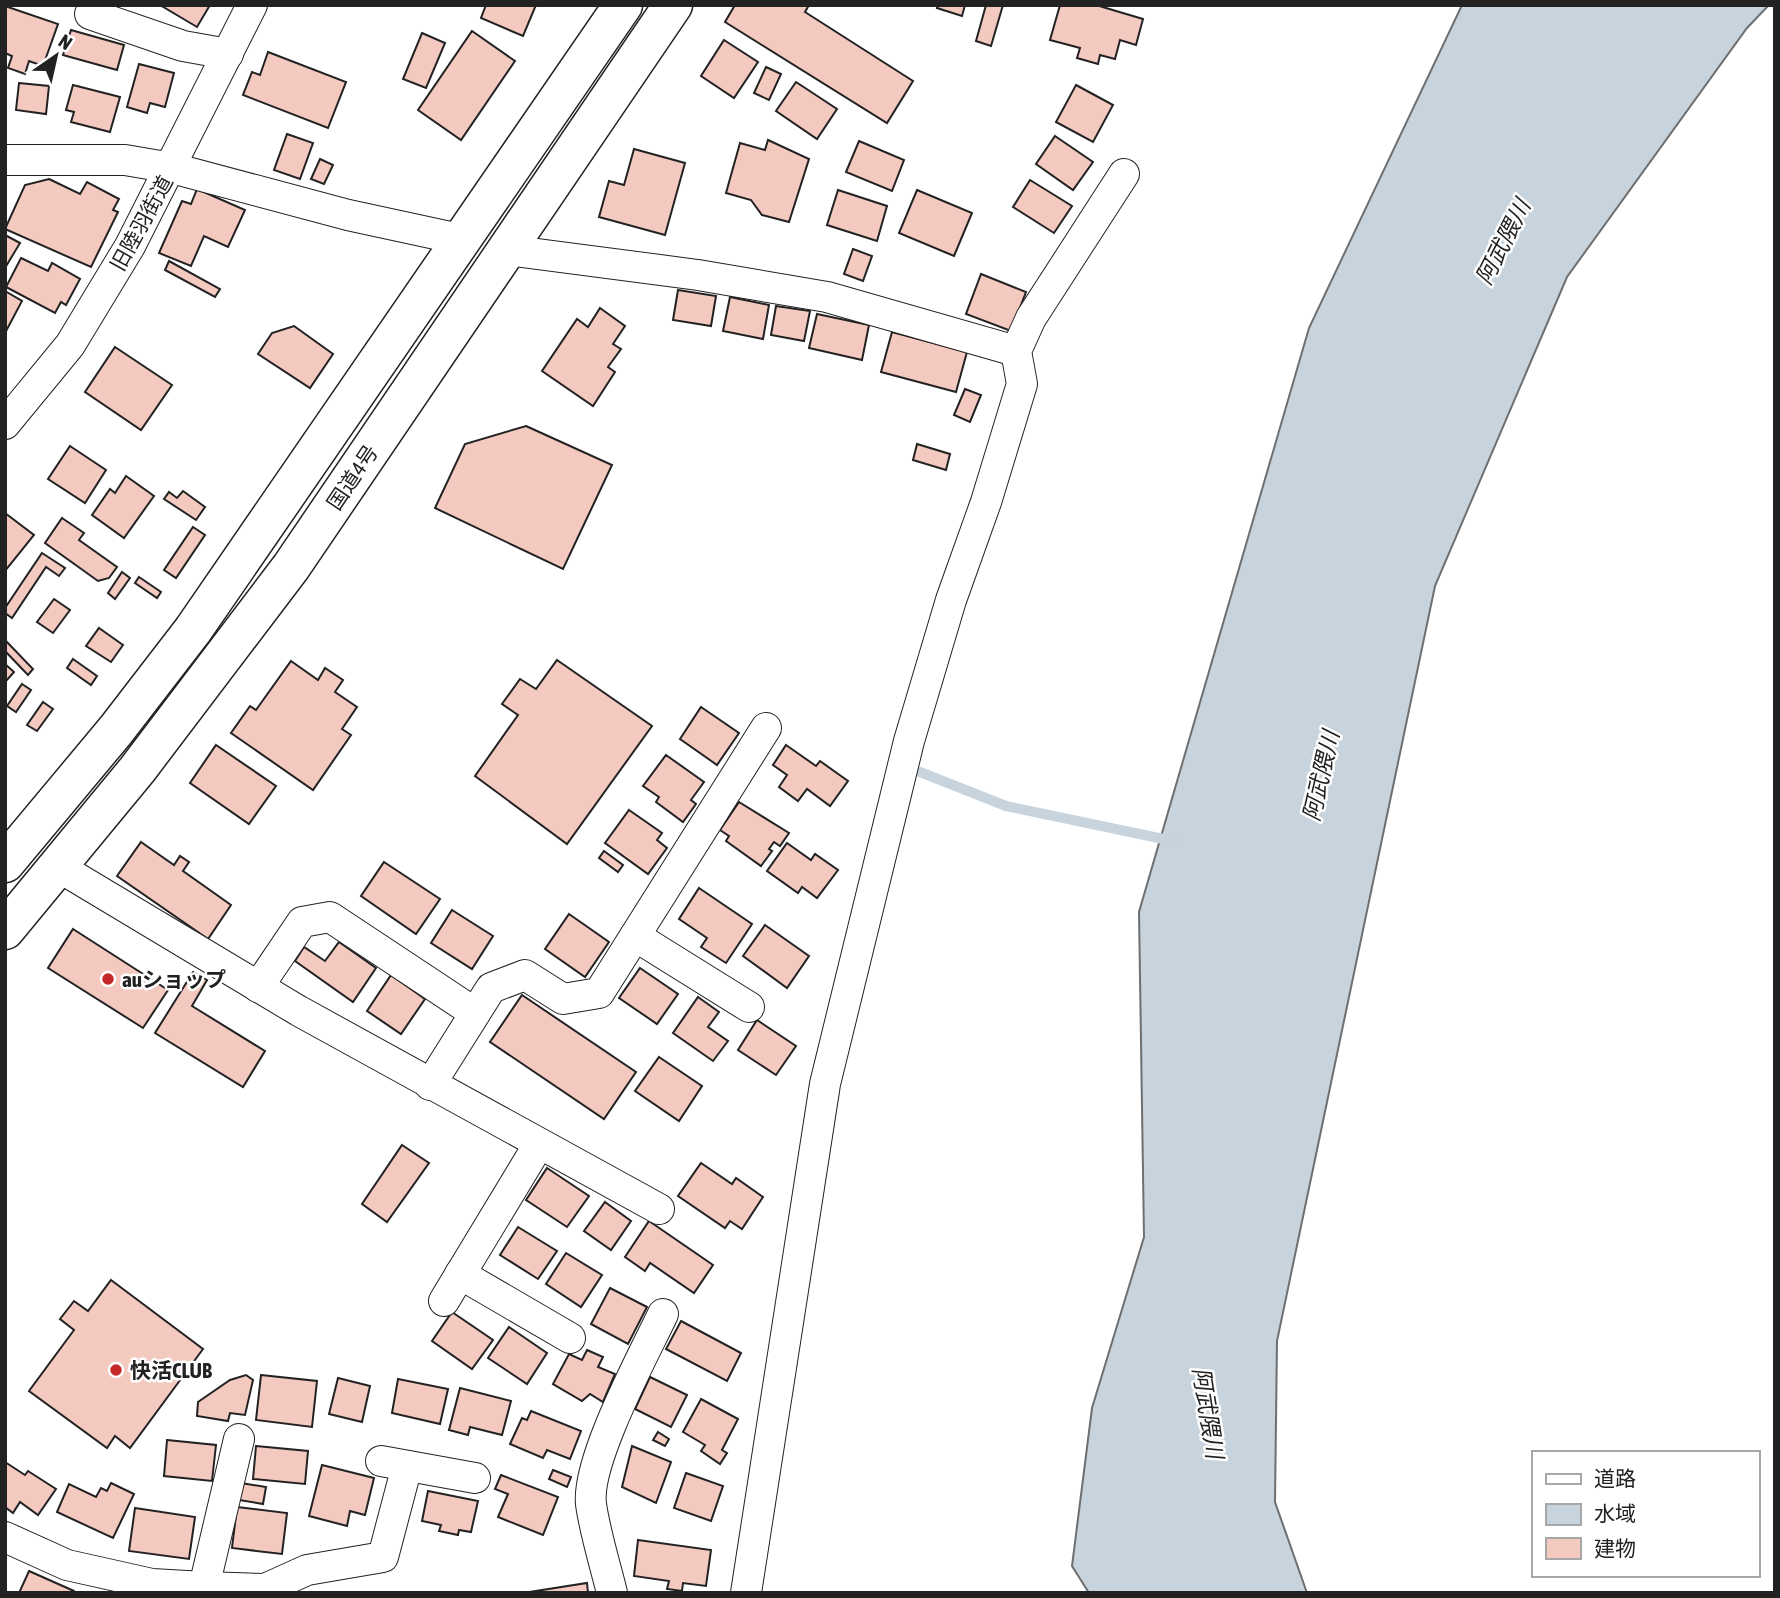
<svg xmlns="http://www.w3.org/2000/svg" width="1780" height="1598" font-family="'Asap Condensed','Noto Sans JP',sans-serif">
<rect width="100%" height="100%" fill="#fff"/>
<path fill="#c7d3dd" stroke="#6f6f6f" stroke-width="2" d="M1462 5H1769L1747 28 1567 277 1435 586 1277 1341 1275 1502 1307 1593H1089L1072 1566 1092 1408 1144 1237 1139 912 1309 328Z"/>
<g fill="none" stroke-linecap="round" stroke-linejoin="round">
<path stroke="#c7d3dd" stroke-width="10" d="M920 772 1006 806 1173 841"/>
</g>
<g fill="#f3c9c0" stroke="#222" stroke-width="2">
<path d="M160 5H210L197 27Z"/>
<path d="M486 5H536L523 36 481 18Z"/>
<path d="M735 5H809L805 12 913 81 887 123 725 22Z"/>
<path d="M938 5H965L962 16 937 8Z"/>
<path d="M986 5H1003L991 46 976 41Z"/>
<path d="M1060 5H1096L1143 19 1136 45 1120 40 1115 59 1100 55 1098 64 1077 58 1080 48 1050 40Z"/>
<path d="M5 6 58 24 43 66 29 61 25 74 8 68 12 56 5 53Z"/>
<path d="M71 30 124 45 117 70 63 55Z"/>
<path d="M472 31 515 61 461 140 418 110Z"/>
<path d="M422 33 445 43 426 88 403 79Z"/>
<path d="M724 40 758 62 734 98 701 76Z"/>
<path d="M268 52 346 82 328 128 243 95 252 72 260 75Z"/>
<path d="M139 64 174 73 165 107 150 103 147 113 127 107Z"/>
<path d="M766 67 781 74 769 100 754 93Z"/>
<path d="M796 82 837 109 817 139 776 111Z"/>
<path d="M19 83 49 86 46 114 16 110Z"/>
<path d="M73 85 120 97 110 132 71 122 74 112 66 110Z"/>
<path d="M1076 85 1113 105 1093 142 1056 122Z"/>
<path d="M287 134 313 143 300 179 274 170Z"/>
<path d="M1055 136 1093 162 1073 190 1036 164Z"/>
<path d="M768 140 809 159 789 222 762 215 751 200 726 193 740 143 765 150Z"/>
<path d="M859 141 904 160 892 191 846 172Z"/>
<path d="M634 149 685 163 665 235 599 217 609 181 624 185Z"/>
<path d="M320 159 333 165 324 184 311 179Z"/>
<path d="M49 179 80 194 87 182 119 199 113 210 118 212 91 267 5 229 25 185Z"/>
<path d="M1030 180 1072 206 1054 233 1013 207Z"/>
<path d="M197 189 245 210 228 247 204 236 191 266 159 253 182 201 191 204Z"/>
<path d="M838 190 887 206 877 241 827 225Z"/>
<path d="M917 190 972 213 954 256 899 233Z"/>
<path d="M5 235 20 243 5 268Z"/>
<path d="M853 249 872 256 863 281 844 274Z"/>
<path d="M21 258 48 271 52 263 80 279 66 305 61 302 55 313 6 287Z"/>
<path d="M169 261 220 289 215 297 165 270Z"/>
<path d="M981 274 1026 292 1011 331 966 314Z"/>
<path d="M678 290 716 296 711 326 673 320Z"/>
<path d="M5 291 22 301 5 333Z"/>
<path d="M730 297 769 305 763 339 723 331Z"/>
<path d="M776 306 810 311 804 341 771 335Z"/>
<path d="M600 308 625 326 613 344 621 349 608 367 615 372 593 406 542 371 577 319 588 327Z"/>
<path d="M817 314 869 325 862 360 809 348Z"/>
<path d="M294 326 333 354 310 388 258 354 272 333Z"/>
<path d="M892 332 967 352 956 392 881 372Z"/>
<path d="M115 347 172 385 141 430 85 392Z"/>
<path d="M965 389 981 395 970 422 954 415Z"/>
<path d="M526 426 612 465 563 569 435 508 465 444Z"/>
<path d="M917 444 950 454 946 470 913 460Z"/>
<path d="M70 446 106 470 85 503 48 479Z"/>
<path d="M126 476 154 496 124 538 92 515 110 489 115 493Z"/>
<path d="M183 491 205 507 196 520 164 499 169 492 177 498Z"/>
<path d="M5 513 34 535 5 571Z"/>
<path d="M62 518 84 533 79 540 117 567 109 578 98 581 45 543Z"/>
<path d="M193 527 205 535 176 578 164 570Z"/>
<path d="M42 553 65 568 59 576 46 567 12 618 5 613V608Z"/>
<path d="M122 572 130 578 115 599 108 593Z"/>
<path d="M139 577 161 592 157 598 135 583Z"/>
<path d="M54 599 70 610 53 633 37 622Z"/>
<path d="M99 628 123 645 111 662 86 646Z"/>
<path d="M5 640 33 669 28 675 5 651Z"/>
<path d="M73 659 97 676 91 685 67 668Z"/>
<path d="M557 660 652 726 567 844 475 776 518 715 502 704 520 679 536 689Z"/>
<path d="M291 661 318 680 325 668 343 680 335 692 357 707 342 729 351 735 313 790 231 733 250 706 256 710Z"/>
<path d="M5 664 14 672 6 681H5Z"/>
<path d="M22 684 31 690 16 712 7 706Z"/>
<path d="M43 702 53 709 37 731 27 725Z"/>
<path d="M701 707 739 733 717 765 680 739Z"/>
<path d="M216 745 276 786 249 824 190 783Z"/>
<path d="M786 745 816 766 820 761 848 781 830 806 807 789 798 801 779 787 787 775 773 765Z"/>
<path d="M666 755 704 782 691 800 696 804 683 822 656 802 659 797 643 786Z"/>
<path d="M739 802 789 833 780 846 774 842 769 849 772 851 761 866 726 841 729 836 720 830Z"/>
<path d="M629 810 662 833 657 840 667 848 648 874 605 843Z"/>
<path d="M141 842 174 865 180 856 189 862 183 871 231 905 208 939 117 876Z"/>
<path d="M787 843 811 860 815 854 838 870 817 898 802 887 798 893 767 871Z"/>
<path d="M604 851 623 865 618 872 599 858Z"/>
<path d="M384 862 440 899 416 934 361 896Z"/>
<path d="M699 888 752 924 726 963 701 947 707 938 679 919Z"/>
<path d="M452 910 493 936 472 969 431 943Z"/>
<path d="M569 914 609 942 585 977 545 949Z"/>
<path d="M765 925 809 956 787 988 743 956Z"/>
<path d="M73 929 168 990 143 1028 48 968Z"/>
<path d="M339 942 376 968 353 1002 295 961 304 947 325 961Z"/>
<path d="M640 968 678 994 657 1024 619 998Z"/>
<path d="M193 972 207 980 192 1006 265 1051 243 1087 155 1033Z"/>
<path d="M391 975 425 999 401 1034 367 1011Z"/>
<path d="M522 995 636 1072 604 1119 490 1042Z"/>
<path d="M698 997 719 1012 708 1027 728 1041 713 1061 673 1033Z"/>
<path d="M757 1020 796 1046 776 1075 738 1050Z"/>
<path d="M659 1057 702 1086 679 1121 635 1091Z"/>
<path d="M402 1145 429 1163 387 1222 362 1204Z"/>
<path d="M701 1163 732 1184 736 1178 763 1197 742 1229 730 1221 725 1228 678 1196Z"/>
<path d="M547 1168 589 1196 567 1227 526 1200Z"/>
<path d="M605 1202 631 1221 611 1250 584 1231Z"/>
<path d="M649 1221 713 1265 694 1293 650 1263 645 1271 625 1257Z"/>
<path d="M518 1227 557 1251 538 1279 500 1255Z"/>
<path d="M566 1253 602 1275 581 1307 546 1284Z"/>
<path d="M111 1280 203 1349 130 1448 115 1436 107 1448 29 1391 74 1330 60 1319 74 1301 88 1311Z"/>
<path d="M610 1288 647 1307 628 1344 591 1324Z"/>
<path d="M452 1312 493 1340 472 1369 432 1341Z"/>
<path d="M681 1321 741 1353 727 1381 666 1349Z"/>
<path d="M509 1327 547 1353 527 1384 488 1358Z"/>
<path d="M587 1350 603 1357 598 1367 615 1374 603 1402 590 1394 582 1401 553 1384 569 1354 582 1360Z"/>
<path d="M246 1375 253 1380 245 1415 230 1413 228 1421 197 1416 198 1402 230 1380Z"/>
<path d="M261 1375 317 1381 312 1427 256 1420Z"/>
<path d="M650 1377 687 1395 671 1427 635 1409Z"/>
<path d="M338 1378 370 1386 362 1422 329 1414Z"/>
<path d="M398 1379 448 1389 440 1424 392 1413Z"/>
<path d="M460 1388 511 1401 502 1435 470 1427 468 1435 449 1430Z"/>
<path d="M701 1399 738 1419 722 1450 727 1453 720 1464 701 1451 705 1445 683 1432Z"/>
<path d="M531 1411 581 1431 570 1459 547 1450 543 1458 510 1444 522 1418 527 1420Z"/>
<path d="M658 1432 669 1439 665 1446 653 1440Z"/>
<path d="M167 1440 216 1445 212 1481 164 1476Z"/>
<path d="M256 1446 308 1451 305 1484 253 1479Z"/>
<path d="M632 1446 671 1462 656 1503 622 1487Z"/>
<path d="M5 1462 25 1475 28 1471 56 1489 38 1515 20 1502 13 1513 5 1507Z"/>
<path d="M322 1465 374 1478 365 1515 350 1511 347 1526 309 1516Z"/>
<path d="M553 1470 571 1477 567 1487 549 1479Z"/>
<path d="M686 1473 723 1486 711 1521 674 1508Z"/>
<path d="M501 1475 558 1497 543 1535 498 1517 508 1494 495 1489Z"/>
<path d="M111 1483 134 1494 113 1538 57 1512 69 1484 96 1497 101 1488 107 1491Z"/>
<path d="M241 1483 266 1487 263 1504 239 1500Z"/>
<path d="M428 1491 478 1501 471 1532 459 1530 458 1535 439 1531 441 1525 422 1521Z"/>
<path d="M237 1507 287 1513 282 1554 232 1548Z"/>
<path d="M135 1508 195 1517 189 1559 129 1551Z"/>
<path d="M638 1540 711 1550 706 1586 683 1583 682 1591 667 1589 669 1581 634 1576Z"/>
<path d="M29 1571 74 1591V1593H19Z"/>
<path d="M587 1583 588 1593H523Z"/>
</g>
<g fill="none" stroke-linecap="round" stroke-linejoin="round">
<g stroke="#222" stroke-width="32">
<g id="street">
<path d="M90 14 183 46 228 54"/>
<path d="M5 160H125L172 168 348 215 459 239"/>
<path d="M507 250 698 275 827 297 1016 351"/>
<path d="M5 424 70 345 130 246 252 5"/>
<path d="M57 866 299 1011 659 1209"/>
<path d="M635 936 749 1007"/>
<path d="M258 987 302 922 330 917 475 1013"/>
<path d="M430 1085 491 988 525 975 563 999 599 993 766 728"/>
<path d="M460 1274 570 1338"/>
<path d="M444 1301 539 1144"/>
<path d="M381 1461 475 1478"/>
<path d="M5 1537 67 1565 152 1584 204 1587 265 1589 307 1570 383 1557 407 1466"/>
<path d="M204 1587 239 1439"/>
<path d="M612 1593C605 1564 595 1533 591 1504 586 1461 643 1356 663 1314"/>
<path d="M746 1593 825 1084 909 741 951 600 986 502 1022 384 1016 351 1031 318 1124 174"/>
</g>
</g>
<g stroke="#222" stroke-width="41">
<g id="highway">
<path d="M5 863 116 730 193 630 623 5"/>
<path d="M5 930 137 770 291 567 673 5"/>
</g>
</g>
<use href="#street" stroke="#fff" stroke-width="30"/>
<use href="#highway" stroke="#fff" stroke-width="38"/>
</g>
<g fill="#c62828" stroke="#fff" stroke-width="2.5">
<circle cx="108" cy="979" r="7"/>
<circle cx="116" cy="1370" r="7"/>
</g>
<g text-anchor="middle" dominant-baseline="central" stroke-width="5" stroke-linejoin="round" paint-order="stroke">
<g font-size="21" fill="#222" stroke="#fff">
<text transform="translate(141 223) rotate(-61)">旧陸羽街道</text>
<text transform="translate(352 477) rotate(-56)">国道4号</text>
</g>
<g font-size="21" font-weight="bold" fill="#222" stroke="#fff" text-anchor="start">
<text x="122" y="979">auショップ</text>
<text x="130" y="1370">快活CLUB</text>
</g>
<g font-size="23" font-style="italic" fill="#222" stroke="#fff">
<text transform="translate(1503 242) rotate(-63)">阿武隈川</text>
<text transform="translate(1321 776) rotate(-77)">阿武隈川</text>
<text transform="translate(1208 1413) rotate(81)">阿武隈川</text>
</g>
</g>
<rect width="1780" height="1598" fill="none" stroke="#222222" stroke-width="14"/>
<rect x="1532" y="1451" width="228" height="126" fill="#ffffff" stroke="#a7a7a7" stroke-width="2"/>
<rect x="1546" y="1474" width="35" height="10" fill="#ffffff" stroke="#a7a7a7" stroke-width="2"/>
<text x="1594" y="1486" font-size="21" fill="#222222">道路</text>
<rect x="1546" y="1504" width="35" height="21" fill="#c7d3dd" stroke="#a7a7a7" stroke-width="2"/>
<text x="1594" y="1521" font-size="21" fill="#222222">水域</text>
<rect x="1546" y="1538" width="35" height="21" fill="#f3c9c0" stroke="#a7a7a7" stroke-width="2"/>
<text x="1594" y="1556" font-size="21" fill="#222222">建物</text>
<g transform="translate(56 56) rotate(34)" stroke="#ffffff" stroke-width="5" paint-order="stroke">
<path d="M0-5L12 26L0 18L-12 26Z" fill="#222222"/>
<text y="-10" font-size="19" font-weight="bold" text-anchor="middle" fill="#222222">N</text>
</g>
</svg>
